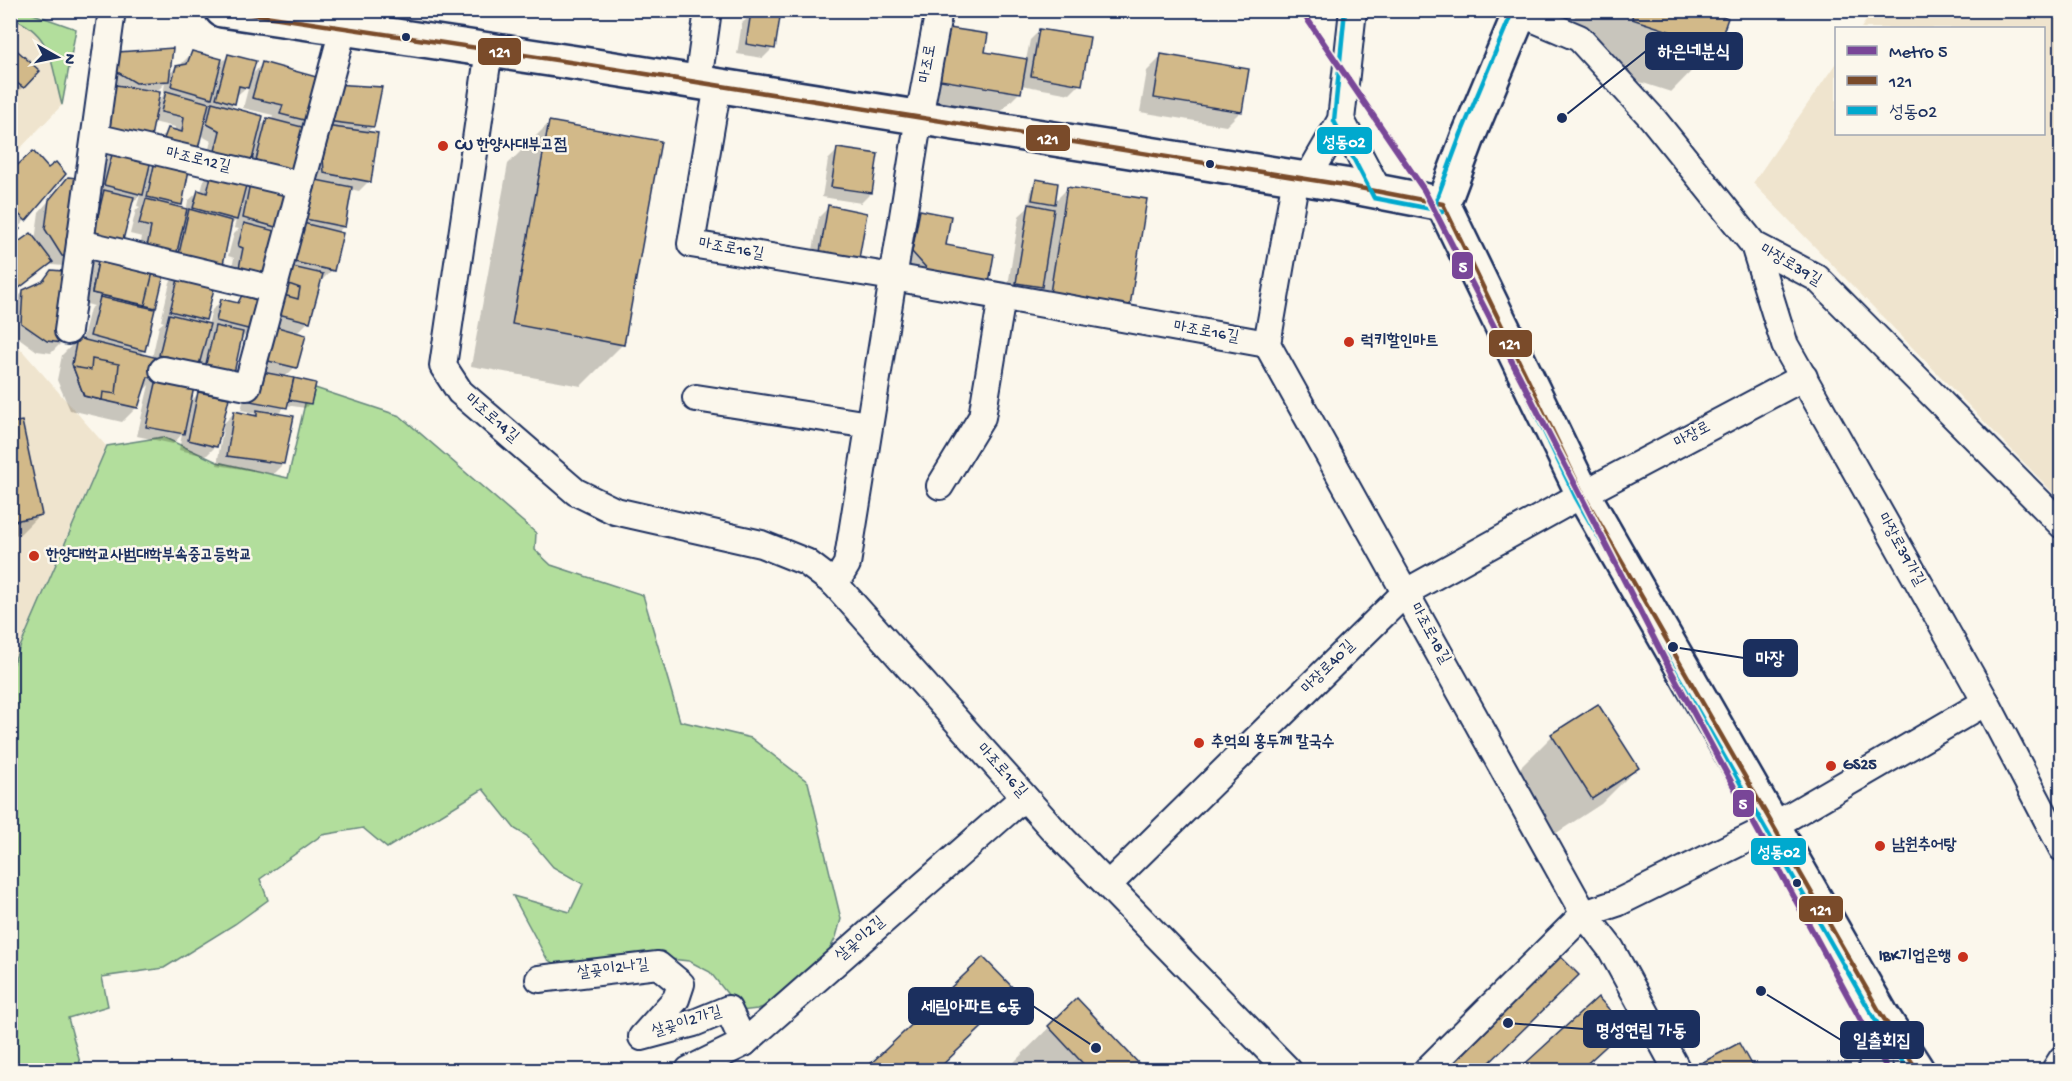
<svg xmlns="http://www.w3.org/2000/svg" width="2072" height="1081" font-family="'Gochi Hand','Poor Story',sans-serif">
<rect width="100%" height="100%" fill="#fbf7ec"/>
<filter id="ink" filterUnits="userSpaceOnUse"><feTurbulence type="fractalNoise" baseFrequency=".0167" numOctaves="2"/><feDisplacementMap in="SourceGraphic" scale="12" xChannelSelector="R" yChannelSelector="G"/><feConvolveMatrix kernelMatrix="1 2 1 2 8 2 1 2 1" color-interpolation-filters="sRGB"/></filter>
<g filter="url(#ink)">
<g fill="#efe4ce">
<path d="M11 11H25L76 29 62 105 11 158Z"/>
<path d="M1873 11H2061V501L1753 183 1836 63V134H2044V28H1861Z"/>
<path d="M11 338 106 446 11 666Z"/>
</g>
<g fill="#b2de9c" stroke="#66867d" stroke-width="1.5">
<path d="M11 10 25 11 76 29 62 105C51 67 54 33 11 18Z"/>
<path d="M309 386 400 416 536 533 535 550 551 565 643 595 680 721 751 738 808 782 841 919 836 937 827 954 774 1004 757 1009 741 1011 710 972 689 961 641 956 563 970 547 959 513 896 570 912 583 884 553 867 527 836 515 829 483 789 387 848 363 828 322 835 260 879 268 900 235 924 164 968 102 977 108 1006 68 1018 82 1070H11V668L107 446 163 437 217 462 288 478Z"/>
</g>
<g fill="#0003" fill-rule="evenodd">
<path d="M444 10H502L499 14 483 18Z"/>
<path d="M547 10H604L596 18Z"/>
<path d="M744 10H780L775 17 773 48 763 58 737 54 742 23 747 19 743 18Z"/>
<path d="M1037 10H1071L1066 15Z"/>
<path d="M1577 10H1699L1726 19 1716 46 1671 92 1587 65 1570 31Z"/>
<path d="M950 30 983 53 1026 60 1030 40 1040 30 1080 84 1070 94 1021 85 1019 93 1000 112 922 100 930 50Z"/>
<path d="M10 46 23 87 10 99Z"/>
<path d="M192 53 220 64 228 56 250 77 262 64 307 120 251 180 278 227 229 283 234 258 228 256 234 234 239 229 234 228 236 220 230 226 211 278 205 320 201 324 208 325 212 310 222 300 235 304 242 297 251 330 196 378 189 403 198 394 216 446 206 456 179 450 182 434 173 444 137 436 149 385 142 392 137 407 122 422 70 410 57 380 62 355 77 340 82 341 90 309 94 306 83 303 90 263 100 253 155 307 151 310 144 350 139 355 152 358 159 326 164 322 161 321 170 282 181 271 138 257 142 237 130 234 136 210 140 207 137 206 140 195 132 204 122 239 112 249 85 242 95 202 100 196 95 195 104 159 114 149 147 171 156 162 180 205 177 208 186 211 188 201 198 192H201L204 180 213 171 204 169 211 141 200 135 196 152 159 140 169 130 174 131 175 127 153 122 91 140 109 64 168 76 176 67H181L182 63ZM165 83 163 96 156 103 155 93ZM249 85 243 108 273 115 272 121 267 120 258 129 229 108 234 104 235 97Z"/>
<path d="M1162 56 1241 111 1226 126 1140 112 1147 71Z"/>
<path d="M323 95 373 126 366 133 369 181 359 191 350 189 344 226 337 233 332 270 322 280H320L308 322 296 334 295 367 284 378 314 384 310 403 305 408 286 405 278 415 283 464 273 474 217 465 224 423 234 413 252 417 255 413 241 410Z"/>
<path d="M550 122 623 344 581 386 471 366 508 164Z"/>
<path d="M838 150 871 193 861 203 822 197 828 160Z"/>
<path d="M10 174 25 220 10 237Z"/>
<path d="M68 179 73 256 63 266 52 265 50 263 10 296V250L35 241 39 212Z"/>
<path d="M1037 181 1053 203 1068 188 1129 305 1114 320 1036 308 1039 288 1030 296 1007 292 1019 216 1031 205 1029 204 1032 186Z"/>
<path d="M829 207 858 258 811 261 819 217Z"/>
<path d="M920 211 944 246 987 282 898 267 905 226Z"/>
<path d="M51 272 61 343 51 353 37 351 12 333 14 301 24 291 41 282Z"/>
<path d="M10 425 40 514 20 534 10 536Z"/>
<path d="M1598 706 1637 768 1601 804 1555 834 1516 772 1552 736Z"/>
<path d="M983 959 1016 993 974 1035 937 1070H866Z"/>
<path d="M1598 999 1609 1043 1579 1070H1520Z"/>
<path d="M1077 1000 1143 1070H1009L1007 1069Z"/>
<path d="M1739 1045 1752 1070H1691Z"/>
</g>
<g fill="#d2b989" stroke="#1b2f5e" stroke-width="1.5">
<path d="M1633 10H1704L1728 18 1718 47 1632 19Z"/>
<path d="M751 12 780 17 775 49 746 44Z"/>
<path d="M949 28 988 34 985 52 1027 59 1021 93 940 80Z"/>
<path d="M1039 29 1090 37 1082 85 1031 76Z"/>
<path d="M10 44 40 71 24 88 10 78Z"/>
<path d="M173 48 169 81 136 83 114 70 118 52Z"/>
<path d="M192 51 222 59 212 98 171 86 176 66 187 64Z"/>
<path d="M228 54 256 61 248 88 239 86 235 104 216 98Z"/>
<path d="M1161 54 1249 69 1242 112 1154 98Z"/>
<path d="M262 62 320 78 308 121 280 114 283 105 252 98Z"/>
<path d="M110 84 160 92 151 137 100 131Z"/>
<path d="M333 84 382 87 374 127 326 121Z"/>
<path d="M166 91 209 103 197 153 162 144 168 128 182 132 184 117 161 112Z"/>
<path d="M212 102 263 116 250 168 213 159 220 131 207 124Z"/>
<path d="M267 118 306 128 293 175 255 164Z"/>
<path d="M549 121 661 141 624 345 512 324Z"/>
<path d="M325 126 378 133 371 182 324 173 322 140Z"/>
<path d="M114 147 152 156 143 195 104 185Z"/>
<path d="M837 148 878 154 872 193 831 187Z"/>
<path d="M33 151 48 168 56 162 66 174 26 221 10 206V172Z"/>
<path d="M155 161 189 170 182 205 147 197Z"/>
<path d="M213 168 248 178 237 220 193 208 198 190 207 193Z"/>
<path d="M68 177 85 179 74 257 62 256 45 229 49 200Z"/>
<path d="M251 178 289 190 279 228 243 218Z"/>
<path d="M311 179 352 187 345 227 305 219Z"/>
<path d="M1036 179 1058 183 1055 204 1032 200Z"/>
<path d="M1067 187 1147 199 1130 306 1050 293Z"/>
<path d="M104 190 134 197 123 240 94 233Z"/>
<path d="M146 199 187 209 176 256 147 247 151 227 139 224Z"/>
<path d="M1029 204 1054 209 1042 287 1016 283Z"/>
<path d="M828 205 867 213 859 259 820 252Z"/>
<path d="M189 209 232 221 222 269 178 258Z"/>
<path d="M920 210 951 216 946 245 994 254 989 283 930 272 912 252Z"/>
<path d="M10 220 20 229 10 239Z"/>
<path d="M299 222 343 233 334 271 290 261Z"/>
<path d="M244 223 286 234 273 283 238 273 243 248 238 246Z"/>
<path d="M31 233 53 262 10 295V248Z"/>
<path d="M100 251 166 266 156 308 92 293Z"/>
<path d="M100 251 155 264 145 305 92 293Z"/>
<path d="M288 266 323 274 310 322 274 313Z"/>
<path d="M51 270 63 271 72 279 62 343 47 341 21 323 23 290 43 281Z"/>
<path d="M180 271 215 285 206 320 170 311Z"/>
<path d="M283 282 300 288 298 299 280 294Z"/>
<path d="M242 295 259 301 252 330 216 321 221 299 238 303Z"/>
<path d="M100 297 155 309 145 351 90 336Z"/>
<path d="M169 314 210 324 199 365 159 355Z"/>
<path d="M267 324 306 335 297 368 260 359Z"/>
<path d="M215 326 243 332 234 373 205 368Z"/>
<path d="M77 338 162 359 157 379 148 377 138 408 84 396 72 364Z"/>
<path d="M92 359 119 364 116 394 103 392 102 400 84 396 73 367 91 370Z"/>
<path d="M257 371 294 378 287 408 250 401Z"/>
<path d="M294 378 316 383 311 404 289 400Z"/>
<path d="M157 379 194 387 184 434 146 427Z"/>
<path d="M198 392 229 398 217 447 188 440Z"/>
<path d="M257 410 294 416 284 464 227 456 234 411 257 416Z"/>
<path d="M22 421 42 515 10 522V423Z"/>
<path d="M1598 704 1639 768 1592 799 1551 734Z"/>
<path d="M1557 953 1579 975 1482 1070H1437Z"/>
<path d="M983 957 1018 993 937 1070H864Z"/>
<path d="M1598 997 1626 1028 1580 1070H1518Z"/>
<path d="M1077 998 1145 1070H1089L1048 1026Z"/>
<path d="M1739 1043 1754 1070H1688Z"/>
</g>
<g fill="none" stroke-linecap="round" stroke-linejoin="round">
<g stroke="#1b2f5e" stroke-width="30">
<g id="minor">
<path d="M1513 10 1579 38 1653 119 1754 245 1817 278 2062 525"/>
<path d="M489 50 443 366 460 392 576 492 615 511 761 544 806 562 835 584 1052 828 1288 1070"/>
<path d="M698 82 708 10"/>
<path d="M718 85 691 244 893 277 1267 344"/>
<path d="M1341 120 1379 192"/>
<path d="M95 137 301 185"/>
<path d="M1296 177 1267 344 1584 914 1611 949 1677 1070"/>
<path d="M1307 179 1341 120 1353 10"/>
<path d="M80 243 273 289"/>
<path d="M1754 245 1785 345 1986 702 2062 848"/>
<path d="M68 331 112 10"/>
<path d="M163 370 247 387 343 29"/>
<path d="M696 398 869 425"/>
<path d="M940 486 982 417 1002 297"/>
<path d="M835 584 847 564 919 117 939 10"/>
<path d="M1108 885 1406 592 1583 494 1804 377"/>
<path d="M539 979 658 965 681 984 676 999 642 1037 694 1023 728 1009 744 1043"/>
<path d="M689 1070 744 1043 1024 797"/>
<path d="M1427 1070 1584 914 1617 903 1773 826 1986 702"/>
<path d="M2055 1070 2062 1059"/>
</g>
</g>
<g stroke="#1b2f5e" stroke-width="36">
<path id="tertiary" d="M1875 1070 1881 1014"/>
</g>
<g stroke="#1b2f5e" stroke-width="38">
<g id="secondary">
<path d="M222 10 583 64 1344 185 1443 204"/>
<path d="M1521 10 1468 137 1443 204 1583 494 1881 1014 1917 1070"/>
</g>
</g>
<use href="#minor" stroke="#fbf7ec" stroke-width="26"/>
<use href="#tertiary" stroke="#fbf7ec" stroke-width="32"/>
<use href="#secondary" stroke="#fbf7ec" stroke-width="33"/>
<g stroke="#fbf7ec" stroke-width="9">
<path id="bus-1" d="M225 10 583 64 1344 185 1443 204 1583 494 1881 1014 1917 1070"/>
</g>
<g stroke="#fbf7ec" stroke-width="9">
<g id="bus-2">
<path d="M1345 10 1334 121 1374 198 1442 211"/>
<path d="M1513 10 1461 134 1436 201V207L1576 498 1874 1018 1908 1070"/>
</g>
</g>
<use href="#bus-1" stroke="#7a4b2a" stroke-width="4.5"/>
<use href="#bus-2" stroke="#00a9ce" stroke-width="4.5"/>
<g stroke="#fbf7ec" stroke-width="10">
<path id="metro-1" d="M1301 10 1424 190 1665 660 1888 1070"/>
</g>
<use href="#metro-1" stroke="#794698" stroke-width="6"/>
</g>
</g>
<g fill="#1b2f5e" stroke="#fbf7ec" stroke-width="2">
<circle cx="406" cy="37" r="5"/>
<circle cx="1210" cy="164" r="5"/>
<circle cx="1797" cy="883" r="5"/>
</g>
<g fill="#c8321e" stroke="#fbf7ec" stroke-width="2">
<circle cx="443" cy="146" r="6"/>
<circle cx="1349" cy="342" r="6"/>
<circle cx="34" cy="556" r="6"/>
<circle cx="1199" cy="743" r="6"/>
<circle cx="1831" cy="766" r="6"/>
<circle cx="1880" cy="846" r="6"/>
<circle cx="1963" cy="957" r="6"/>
</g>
<g text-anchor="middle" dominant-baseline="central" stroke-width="5" stroke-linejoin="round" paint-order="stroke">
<g font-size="16" fill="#1b2f5e" stroke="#fbf7ec">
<text transform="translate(929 64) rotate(-80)">마조로</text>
<text transform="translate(198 161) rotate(13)">마조로12길</text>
<text transform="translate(731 250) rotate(10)">마조로16길</text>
<text transform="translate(1790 266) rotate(30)">마장로39길</text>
<text transform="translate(1206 333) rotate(10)">마조로16길</text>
<text transform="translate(491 419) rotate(41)">마조로14길</text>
<text transform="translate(1693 436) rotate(-28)">마장로</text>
<text transform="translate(1900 550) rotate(61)">마장로39가길</text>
<text transform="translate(1429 634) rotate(61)">마조로18길</text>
<text transform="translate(1329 668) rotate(-45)">마장로40길</text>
<text transform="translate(1001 771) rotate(48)">마조로16길</text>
<text transform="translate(861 940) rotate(-41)">살곶이2길</text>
<text transform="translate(613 970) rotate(-7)">살곶이2나길</text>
<text transform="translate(687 1023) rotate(-17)">살곶이2가길</text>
</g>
<g font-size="16" font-weight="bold" fill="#1b2f5e" stroke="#fbf7ec" text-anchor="start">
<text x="455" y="146">CU 한양사대부고점</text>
<text x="1361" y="342">럭키할인마트</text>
<text x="46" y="556">한양대학교사범대학부속중고등학교</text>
<text x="1211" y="743">추억의 홍두께 칼국수</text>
<text x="1843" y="766">GS25</text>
<text x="1892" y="846">남원추어탕</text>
<text x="1951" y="957" text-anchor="end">IBK기업은행</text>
</g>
</g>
<path fill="none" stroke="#1b2f5e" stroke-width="2" d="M1562 118L1646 51M1673 647L1744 658M1096 1048L1033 1006M1508 1023L1584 1029M1761 991L1841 1040"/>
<g fill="#1b2f5e" stroke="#fbf7ec" stroke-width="2">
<circle cx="1562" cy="118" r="6"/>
<circle cx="1673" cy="647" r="6"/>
<circle cx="1096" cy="1048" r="6"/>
<circle cx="1508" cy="1023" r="6"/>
<circle cx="1761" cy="991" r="6"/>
</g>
<g fill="#1b2f5e" stroke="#1b2f5e" stroke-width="2">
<rect x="1646" y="33" width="96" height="36" rx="6"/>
<rect x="1744" y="640" width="53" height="36" rx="6"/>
<rect x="909" y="988" width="124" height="36" rx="6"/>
<rect x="1584" y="1011" width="115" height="36" rx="6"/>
<rect x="1841" y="1022" width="82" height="36" rx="6"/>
</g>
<g font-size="18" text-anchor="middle" font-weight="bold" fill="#fff">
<text x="1694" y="57">하은네분식</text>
<text x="1770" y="664">마장</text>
<text x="971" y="1012">세림아파트 6동</text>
<text x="1641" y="1036">명성연립 가동</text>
<text x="1882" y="1046">일출회집</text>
</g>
<g stroke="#fbf7ec" stroke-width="2">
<rect x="477" y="37" width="45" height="29" rx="6" fill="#7a4b2a"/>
<rect x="1025" y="124" width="46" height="28" rx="6" fill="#7a4b2a"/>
<rect x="1316" y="126" width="57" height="29" rx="6" fill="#00a9ce"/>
<rect x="1451" y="251" width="23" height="29" rx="6" fill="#794698"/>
<rect x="1488" y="329" width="45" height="29" rx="6" fill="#7a4b2a"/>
<rect x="1732" y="789" width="23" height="29" rx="6" fill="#794698"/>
<rect x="1750" y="837" width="57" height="29" rx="6" fill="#00a9ce"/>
<rect x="1798" y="895" width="46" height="28" rx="6" fill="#7a4b2a"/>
</g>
<g font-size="16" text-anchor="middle" font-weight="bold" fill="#fff">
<text x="500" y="57">121</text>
<text x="1048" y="144">121</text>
<text x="1344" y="147">성동02</text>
<text x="1463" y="272">5</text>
<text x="1510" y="349">121</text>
<text x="1743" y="809">5</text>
<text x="1779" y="857">성동02</text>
<text x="1821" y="915">121</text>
</g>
<rect width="2072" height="1081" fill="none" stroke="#fbf7ec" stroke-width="36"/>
<rect x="18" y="18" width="2036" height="1045" fill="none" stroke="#1b2f5e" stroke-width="2" filter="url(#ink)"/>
<rect x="1835" y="27" width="210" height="108" fill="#fbf7ec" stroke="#a1a7b3" stroke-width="1.5"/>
<rect x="1847" y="46" width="30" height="9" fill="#794698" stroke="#a1a7b3" stroke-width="1.5"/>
<text x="1889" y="57" font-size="18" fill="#1b2f5e">Metro 5</text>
<rect x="1847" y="76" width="30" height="9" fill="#7a4b2a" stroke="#a1a7b3" stroke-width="1.5"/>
<text x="1889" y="87" font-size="18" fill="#1b2f5e">121</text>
<rect x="1847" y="106" width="30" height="9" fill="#00a9ce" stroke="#a1a7b3" stroke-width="1.5"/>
<text x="1889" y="117" font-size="18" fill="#1b2f5e">성동02</text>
<g transform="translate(57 57) rotate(99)" stroke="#fbf7ec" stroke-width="4.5" paint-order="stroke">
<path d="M0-4.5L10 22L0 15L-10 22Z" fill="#1b2f5e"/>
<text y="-9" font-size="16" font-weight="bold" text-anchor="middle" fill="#1b2f5e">N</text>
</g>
</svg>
